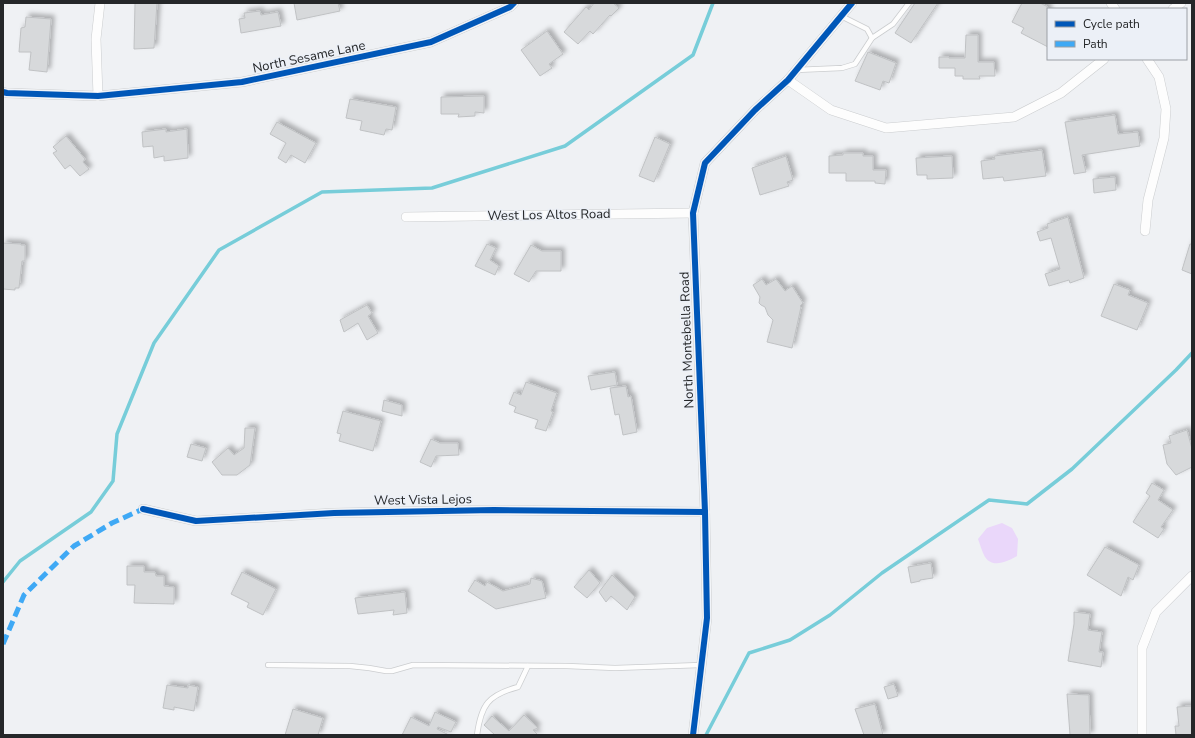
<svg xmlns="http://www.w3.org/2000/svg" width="1195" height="738" font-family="'Nunito Sans',sans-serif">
<defs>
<filter id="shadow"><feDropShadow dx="3.5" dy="-3.5" stdDeviation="2" flood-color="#0004"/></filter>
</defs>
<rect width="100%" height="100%" fill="#eff1f4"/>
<path fill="#ead7fa" d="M1002 523 1012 528 1018 539 1017 556C1008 561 993 569 985 557 982 552 980 544 978 539L987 528Z"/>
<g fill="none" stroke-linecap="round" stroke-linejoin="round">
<g stroke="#77cdd9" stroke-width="3.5">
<path d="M3 582 20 561 91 512 113 481 117 434 154 343 219 250 322 192 432 188 565 146 693 55 713 3"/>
<path d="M706 735 749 653 790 640 830 615 882 573 989 500 1027 504 1072 469 1176 370 1192 353"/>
</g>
</g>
<g fill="#d7d9db" stroke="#c0c2c4" filter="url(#shadow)">
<path d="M135 3H157L154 48 134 49Z"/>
<path d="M294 3H338L340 11 297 20Z"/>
<path d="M594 3H613L619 8 611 16 610 15 593 34 590 31 578 44 564 32 586 7 589 10Z"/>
<path d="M915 3H938L911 43 895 33Z"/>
<path d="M1022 3H1040L1048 7V47L1021 33 1024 28 1012 22Z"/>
<path d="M260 11 261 15 278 12 281 26 241 33 239 19 245 18 244 13Z"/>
<path d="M26 17 51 19 47 72 29 70 31 52H19L21 28 25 27Z"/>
<path d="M547 31 563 54 549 64 552 68 540 76 521 50Z"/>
<path d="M966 35H978V62H994L995 76H979L980 79H963V76H955V68H939V57H949V58H965Z"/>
<path d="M868 52 896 63 889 83 883 81 880 90 855 81Z"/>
<path d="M484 96V113L475 112V116L458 117 459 114H441V97Z"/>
<path d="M350 99 396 107 392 130 386 129 384 135 360 130 362 121 346 118Z"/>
<path d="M1115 115 1118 134 1138 132 1140 146 1082 155 1086 172 1074 174 1065 122Z"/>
<path d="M277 122 316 143 305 163 291 155 286 163 278 158 286 143 270 134Z"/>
<path d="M166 129V132L187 129 188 158 164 161V156L154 158 153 146 143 147 142 132Z"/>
<path d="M66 136 85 159 83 162 89 169 80 176 70 165 65 169 53 153 57 151 53 147Z"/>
<path d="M655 137 670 144 654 182 639 176Z"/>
<path d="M1042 150 1046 176 1004 181 1003 177 983 179 981 161 995 159 994 156Z"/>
<path d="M843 153H863V156H873V170H886L885 184 875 183V181H846V173H829V156L843 155Z"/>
<path d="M786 156 793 180 787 182 789 186 760 195 752 168Z"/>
<path d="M952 156 953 178 927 179V175H917L916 158Z"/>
<path d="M1115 177 1116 190 1094 193 1093 179Z"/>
<path d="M1068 217 1084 278 1070 283 1069 280 1049 286 1045 274 1060 269 1051 238 1040 241 1037 232 1048 228 1047 224Z"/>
<path d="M3 243 21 244V245H25V261H22L19 288H15V290L3 289Z"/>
<path d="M487 244 496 248 490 260 499 266 495 275 475 266Z"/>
<path d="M1190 244H1192V274L1182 270Z"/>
<path d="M531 245 542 251H561V271H536L529 282 514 274Z"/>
<path d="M762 279 766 285 776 279 785 291 792 286 803 303 800 306 801 307 792 348 767 342 773 320 768 315 765 307 761 305 759 303 760 297 753 285Z"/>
<path d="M1114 284 1130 290 1128 295 1148 303 1137 330 1101 316Z"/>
<path d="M367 305 372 313 368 316 378 333 367 340 358 323 344 332 340 320Z"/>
<path d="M615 372 617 385 591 390 588 376Z"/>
<path d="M526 382 557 393 551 411 553 412 546 431 535 428 538 420 514 412 516 407 509 404 514 392 521 395Z"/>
<path d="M626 386 628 397 631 396 637 432 623 435 619 414 615 415 610 388Z"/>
<path d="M384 400 402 405V416L382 411Z"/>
<path d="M343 411 381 421 373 451 339 441 341 434 337 433Z"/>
<path d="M245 428H255L250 465 237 475H222L212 462 228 448 234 455 244 448Z"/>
<path d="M1187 430 1192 449V467L1176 475 1167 464 1163 445 1171 443 1169 436Z"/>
<path d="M431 439 440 443H458L459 455 436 456 431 467 420 462Z"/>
<path d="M191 444 206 448 202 461 187 457Z"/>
<path d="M1152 483 1164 490 1158 500 1173 510 1161 527 1164 529 1158 538 1133 522 1150 496 1146 493Z"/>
<path d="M1105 547 1139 565 1133 580 1128 577 1121 596 1087 575Z"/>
<path d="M931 563 933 578 920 580V581L911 583 908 567Z"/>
<path d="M127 566H144V572H155L156 576H164V586L174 587V604L134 603 135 585H127Z"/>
<path d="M589 570 600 583 587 598 574 587Z"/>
<path d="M242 572 276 589 263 615 247 607 249 603 231 594Z"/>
<path d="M612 575 635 597 627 610 611 596 606 602 599 592Z"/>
<path d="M531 578 542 581 546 598 496 609 468 591 475 580 485 586 487 582 503 591 530 584Z"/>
<path d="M405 592 407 613 393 615 394 610 358 614 355 598Z"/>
<path d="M1074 612 1090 614 1088 630 1102 632 1099 652H1103L1101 667 1068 661 1074 624Z"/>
<path d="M894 684 898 696 888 699 884 687Z"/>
<path d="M167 685 188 688V685L198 687 194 711 174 707V710L163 708Z"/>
<path d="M1067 694 1089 695 1090 735H1070Z"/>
<path d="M875 704 883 735H864L855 709Z"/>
<path d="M1192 706V735H1176L1175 726H1179L1177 707Z"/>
<path d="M293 709 323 718 318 735H285Z"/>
<path d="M435 712 456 722 451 732 438 727 437 729 449 735H402L411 717 429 726Z"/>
<path d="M524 715 538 728 533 730 538 735H495L484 725 492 716 509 731Z"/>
</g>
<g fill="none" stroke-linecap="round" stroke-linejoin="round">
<g stroke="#cbcdcf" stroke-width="6">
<g id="service">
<path d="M841 16 867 29 872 38"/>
<path d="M796 70 842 68 855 64 872 38 893 24 909 3"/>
<path d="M268 665 350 666 369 668 386 671H392L413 665 567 666 615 668 701 665"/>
<path d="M477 735C481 705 488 695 518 687L528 666"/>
</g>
</g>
<g stroke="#cbcdcf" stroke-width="10">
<g id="minor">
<path d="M1111 3 1115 9"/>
<path d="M1173 9 1181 3"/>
<path d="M788 80 831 110 886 128 1014 117 1061 93 1104 59"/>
<path d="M3 92 7 93 98 96 242 82 431 42 510 7 514 3"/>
<path d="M98 96 96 39 100 3"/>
<path d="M406 217 693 213"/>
<path d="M1145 231 1148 200 1164 138 1166 109 1159 77 1147 59"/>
<path d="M143 509 196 521 334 513 494 510 705 512"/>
<path d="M693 735 707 618 705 512 693 213 705 163 755 110 788 80 852 3"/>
<path d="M1142 735V648L1156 612 1192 576"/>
</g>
</g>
<use href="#service" stroke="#fdfdfd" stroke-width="4.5"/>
<use href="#minor" stroke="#fdfdfd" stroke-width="9"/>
<path stroke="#3fa9f5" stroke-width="5" stroke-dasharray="10 5" stroke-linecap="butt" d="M3 644 24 595 74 546 112 523 143 509"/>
<g stroke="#ecf0f7" stroke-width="8">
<g id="cycleway">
<path d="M3 92 7 93 98 96 242 82 431 42 510 7 514 3"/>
<path d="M143 509 196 521 334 513 494 510 705 512"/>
<path d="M693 735 707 618 705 512 693 213 705 163 755 110 788 80 852 3"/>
</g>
</g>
<use href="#cycleway" stroke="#0057b8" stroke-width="6"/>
</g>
<g text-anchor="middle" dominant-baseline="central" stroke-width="3" stroke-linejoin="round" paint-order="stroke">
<g font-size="13" fill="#252729" stroke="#ecf0f7">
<text transform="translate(309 57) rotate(-12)">North Sesame Lane</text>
<text transform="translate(549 215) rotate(-1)">West Los Altos Road</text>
<text transform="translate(687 340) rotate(-92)">North Montebella Road</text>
<text transform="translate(423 500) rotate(-1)">West Vista Lejos</text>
</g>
</g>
<rect width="1195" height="738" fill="none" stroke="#252729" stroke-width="8"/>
<rect x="1047" y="8" width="140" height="52" fill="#ecf0f7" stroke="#9ca0a5"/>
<rect x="1055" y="21" width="20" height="6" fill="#0057b8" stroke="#9ca0a5"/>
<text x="1083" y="28" font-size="12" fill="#252729">Cycle path</text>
<rect x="1055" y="41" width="20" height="6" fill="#3fa9f5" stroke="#9ca0a5"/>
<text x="1083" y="48" font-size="12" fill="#252729">Path</text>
</svg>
